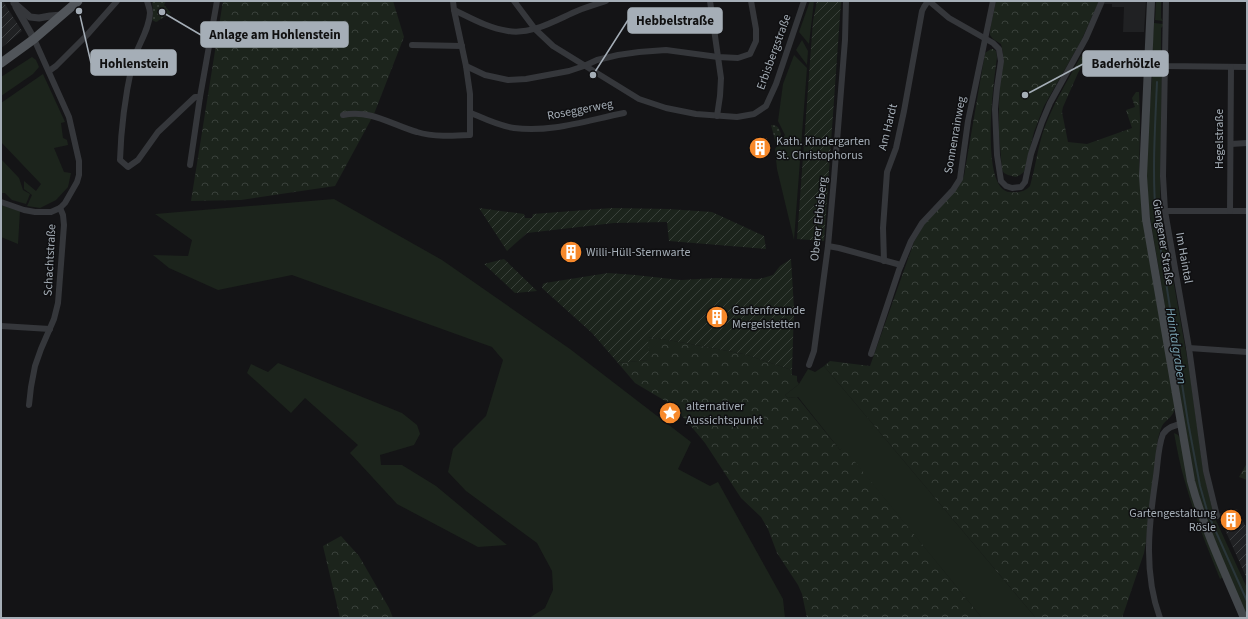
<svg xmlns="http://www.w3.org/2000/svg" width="1248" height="619" font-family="'Source Sans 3',sans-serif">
<defs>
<pattern id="industrial-furrows" width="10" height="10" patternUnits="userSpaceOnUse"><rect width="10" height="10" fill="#202123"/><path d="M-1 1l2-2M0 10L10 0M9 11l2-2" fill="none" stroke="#3d3f41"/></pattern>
<pattern id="forest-crowns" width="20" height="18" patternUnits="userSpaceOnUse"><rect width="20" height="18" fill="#1c241c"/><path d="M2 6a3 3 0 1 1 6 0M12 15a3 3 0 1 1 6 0" fill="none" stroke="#3a413b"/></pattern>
<pattern id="park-dots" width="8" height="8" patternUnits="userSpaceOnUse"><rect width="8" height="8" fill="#1c241c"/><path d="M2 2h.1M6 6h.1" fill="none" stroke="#3a413b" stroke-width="1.8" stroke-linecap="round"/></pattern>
<pattern id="garden-furrows" width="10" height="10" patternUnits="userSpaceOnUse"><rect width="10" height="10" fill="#1c241c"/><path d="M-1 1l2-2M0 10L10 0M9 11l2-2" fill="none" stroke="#3a413b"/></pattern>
</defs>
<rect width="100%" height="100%" fill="#141416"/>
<path fill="#202123" d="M1105 1H1146L1144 32H1123L1124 7H1112V4H1104Z"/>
<g fill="url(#industrial-furrows)">
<path d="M1 1H3L22 31 1 48Z"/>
<path d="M1237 509 1247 529V579L1218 514Z"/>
</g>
<g fill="#1c241c">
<path d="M810 1H814L809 44 799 32Z"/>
<path d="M1156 1H1161V18L1163 21 1155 20Z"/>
<path d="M1154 23 1163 24V26L1161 28V55L1163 60 1160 61C1149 57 1154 34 1154 23Z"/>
<path d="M802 40 808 51 807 65 796 50Z"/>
<path d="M794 55 807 68 794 240 777 169 775 149 785 135 778 121 783 84Z"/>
<path d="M32 57 36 60 39 67 33 74 1 96V77Z"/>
<path d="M1159 70 1162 72 1160 206 1190 374 1203 469 1214 516 1247 588V617L1210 533 1194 479 1149 211C1144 167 1149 123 1152 78L1154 73Z"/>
<path d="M43 74 65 122 61 123 63 138 67 140 68 145 54 148 64 172 71 173 68 187 56 200 40 208 27 206 32 195 24 189V181L36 191 41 184 1 142V103Z"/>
<path d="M1 159 19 178 23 190 30 194 26 204 12 200 5 193H1Z"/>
<path d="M334 199 442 260 570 349 691 442 678 469 710 486 718 482 783 599 785 618H529L545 608 553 590 552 571 537 543 466 491 448 472 453 449 486 416 503 360 492 347 292 275 218 290 169 268 153 255 188 256 192 240 155 214Z"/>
<path d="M1 205 20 211 18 244 1 237Z"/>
<path d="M278 363 402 413 417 425 420 434 414 445 380 455 381 465H402L436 486 507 545 478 547 397 504 350 453 358 445 305 398 291 413 247 373 251 364 268 372Z"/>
<path d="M824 366 1036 618H982L843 448 840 450 798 397 788 398 785 395 799 384 808 369 815 372Z"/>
<path d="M1174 433 1178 435 1180 439 1223 577 1220 579C1207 547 1194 515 1185 482 1180 466 1177 449 1174 433Z"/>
</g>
<g fill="url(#forest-crowns)">
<path d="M223 1H393L404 37 374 114 335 186 241 200 191 201Z"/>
<path d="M996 1H1099L1081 41 1044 106 1034 132 1024 172 1020 175 1016 177 1008 175 1004 173 1002 170 999 133V105L1000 85 1003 65V53L1001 44 993 39 990 35C990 24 994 13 996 1Z"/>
<path d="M991 49H993L996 51 997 57C994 79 979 190 1010 192 1017 193 1025 192 1030 186 1035 169 1037 152 1042 135 1051 107 1067 82 1081 56L1084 58V62L1078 73 1063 107 1062 112 1068 142 1087 144 1132 128 1126 110 1135 107 1132 98 1136 92H1139L1140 120 1139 175 1175 407C1174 417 1166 419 1162 426 1160 430 1159 435 1158 439L1146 542 1144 553 1122 618H1036L824 366 830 361 870 366 914 242 925 223 958 188 964 176 985 53Z"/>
<path d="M648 337 680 342 744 354 792 370V375L797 376V381L799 384 785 395 788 398 797 397 840 450 843 447 982 618H807L802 594 798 585 777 553 768 529 761 517 741 498 705 443 685 419 667 402 635 383 618 363 648 360Z"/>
<path d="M1247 463V480L1239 477Z"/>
<path d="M341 536 359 556 389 608 393 618H340L323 546Z"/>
</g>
<g fill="url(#park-dots)">
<path d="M152 1H166L164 5 171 13 156 22 152 20 153 11Z"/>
<path d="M771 125C778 125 779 128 781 134L776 144Z"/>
</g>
<g fill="url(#garden-furrows)">
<path d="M817 1H841L824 241 797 239 813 21Z"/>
<path d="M479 208 524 214 525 218H532L533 214 612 208 668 209 712 212 764 236 766 249 669 241 667 222 614 223 527 233 507 251Z"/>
<path d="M504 259 537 291 515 293 484 264Z"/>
<path d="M791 259 794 309 792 370 744 354 680 342 648 337 649 360 618 363 592 333 542 288 543 284 545 283 608 273 635 275 681 280 716 278 757 279 763 278 773 275 780 266Z"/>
</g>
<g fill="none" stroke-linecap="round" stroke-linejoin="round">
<path stroke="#2a363a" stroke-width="2" d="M1157 82C1155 128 1152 173 1156 219L1188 422 1200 486 1208 514 1247 601"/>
<g stroke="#35373b" stroke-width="6">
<path d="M147 1C148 5 150 9 150 13 149 32 136 47 132 65 125 97 121 128 120 160L128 167 138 160 158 132 195 97H200"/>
<path d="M514 1 535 29 553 46 639 99 666 108 696 114 737 117 754 114 766 106 776 84 804 1"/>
<path d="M710 1 721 78 720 96 717 116"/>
<path d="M929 1 949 18 993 43 999 49 1001 61 997 88 995 109 997 155 1001 181 1006 186 1012 188 1021 187 1025 182 1031 154 1042 122 1050 103 1086 38 1102 1"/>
<path d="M1166 1 1163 176 1165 211 1189 348 1206 471 1217 516"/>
<path d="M454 10C471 18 488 28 508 31 532 35 556 20 577 11 587 7 597 4 606 1"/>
<path d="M412 45 462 46"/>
<path d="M1147 65 1165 66 1247 67"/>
<path d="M466 66 485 75 508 80 526 79 569 71 584 66 597 60 618 55 639 52 666 50 718 57 738 58 750 54 756 41V29L751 1"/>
<path d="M49 71 56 66 87 35 117 1"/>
<path d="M471 113C485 119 499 126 514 128 551 133 588 120 624 113"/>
<path d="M343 115C370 109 392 125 417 132 433 137 453 136 470 135V94L466 66 454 10 453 1"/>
<path d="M1231 144 1247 143"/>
<path d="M190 165 200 97 217 1"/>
<path d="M1 202 24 210 35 212H51L60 208 65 203 77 182 79 175V161L69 117 34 39"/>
<path d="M1165 211H1247"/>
<path d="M1230 211 1231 67"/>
<path d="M828 246 839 248 901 265"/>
<path d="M884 261 883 228 887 172 896 148 904 111 922 11 924 7 928 1"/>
<path d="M1 326 50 329"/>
<path d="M1189 348 1247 352"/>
<path d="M871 354 899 270 911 241 922 223 953 190 960 179 968 121 993 1"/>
<path d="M809 365 814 351 828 246 834 179 845 40 846 1"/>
<path d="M29 405 31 387 35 366 41 349 54 319 58 303 64 225 63 215 60 208"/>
<path d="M1160 618C1143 572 1149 523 1156 476 1158 462 1158 447 1163 434 1168 427 1173 426 1181 424"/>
</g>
<g stroke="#35373b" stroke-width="7">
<path d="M14 3 30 17 39 18 50 16 62 15"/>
<path d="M16 7 34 39"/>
</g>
<path stroke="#43474b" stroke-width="8" d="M1151 1 1143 176 1146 219 1191 481C1204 529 1225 573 1244 618"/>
<path stroke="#51555a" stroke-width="9" d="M1 63 34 39 78 1"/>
</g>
<defs>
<g id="building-disc" transform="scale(1.15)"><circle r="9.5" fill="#f7892b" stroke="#0f0f11"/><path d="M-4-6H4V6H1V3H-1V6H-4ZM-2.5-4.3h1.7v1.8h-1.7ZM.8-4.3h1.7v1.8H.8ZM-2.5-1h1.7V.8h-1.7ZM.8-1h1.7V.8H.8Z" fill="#fff"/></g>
<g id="sight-disc" transform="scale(1.15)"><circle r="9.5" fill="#f7892b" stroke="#0f0f11"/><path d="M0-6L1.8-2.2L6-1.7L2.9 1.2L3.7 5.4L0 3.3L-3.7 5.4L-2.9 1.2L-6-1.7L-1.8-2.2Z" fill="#fff"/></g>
</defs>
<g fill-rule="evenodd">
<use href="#building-disc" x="760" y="148"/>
<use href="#building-disc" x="571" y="252"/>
<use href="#building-disc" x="717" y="317"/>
<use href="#sight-disc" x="670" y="413"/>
<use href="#building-disc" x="1231" y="520"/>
</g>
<g text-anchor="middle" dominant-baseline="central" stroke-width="3" stroke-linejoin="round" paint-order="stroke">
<g font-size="12" fill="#a5aeb7" stroke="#0f0f11">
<text transform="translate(774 52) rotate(-70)">Erbisbergstraße</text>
<text transform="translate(580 110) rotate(-11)">Roseggerweg</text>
<text transform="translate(888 127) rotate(-76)">Am Hardt</text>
<text transform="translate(955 135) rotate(-80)">Sonnenrainweg</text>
<text transform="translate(1219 139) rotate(-90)">Hegelstraße</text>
<text transform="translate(819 219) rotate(-84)">Oberer Erbisberg</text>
<text transform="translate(1163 242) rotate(81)">Giengener Straße</text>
<text transform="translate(1184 258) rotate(80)">Im Haintal</text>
<text transform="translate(50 260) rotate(-87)">Schachtstraße</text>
</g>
<g font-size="12" fill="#a5aeb7" stroke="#0f0f11" text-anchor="start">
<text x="776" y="141">Kath. Kindergarten<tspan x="776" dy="14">St. Christophorus</tspan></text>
<text x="586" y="252">Willi-Hüll-Sternwarte</text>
<text x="732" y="310">Gartenfreunde<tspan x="732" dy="14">Mergelstetten</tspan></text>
<text x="686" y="406">alternativer<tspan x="686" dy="14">Aussichtspunkt</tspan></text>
<text x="1216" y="513" text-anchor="end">Gartengestaltung<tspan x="1216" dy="14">Rösle</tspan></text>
</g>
<g font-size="13" font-style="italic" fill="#7ba4b3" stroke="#0f0f11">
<text transform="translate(1176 346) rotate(81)">Haintalgraben</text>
</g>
</g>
<path fill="none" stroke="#a5aeb7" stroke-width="1.5" d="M593 75L628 20M162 12L201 35M79 11L91 63M1025 95L1083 64"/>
<g fill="#a5aeb7" stroke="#0f0f11" stroke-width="1.5">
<circle cx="593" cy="75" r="4"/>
<circle cx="162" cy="12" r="4"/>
<circle cx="79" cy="11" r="4"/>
<circle cx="1025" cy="95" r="4"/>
</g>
<g fill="#a5aeb7" stroke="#a5aeb7" stroke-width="1.5">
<rect x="628" y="8" width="94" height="25" rx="4"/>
<rect x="201" y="22" width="147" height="25" rx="4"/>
<rect x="91" y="50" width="85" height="25" rx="4"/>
<rect x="1083" y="51" width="85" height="25" rx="4"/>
</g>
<g font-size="13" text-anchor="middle" font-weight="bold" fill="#111">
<text x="675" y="25">Hebbelstraße</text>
<text x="275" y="39">Anlage am Hohlenstein</text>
<text x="134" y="68">Hohlenstein</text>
<text x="1126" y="68">Baderhölzle</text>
</g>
<rect width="1248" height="619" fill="none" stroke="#a5aeb7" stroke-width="4"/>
</svg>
